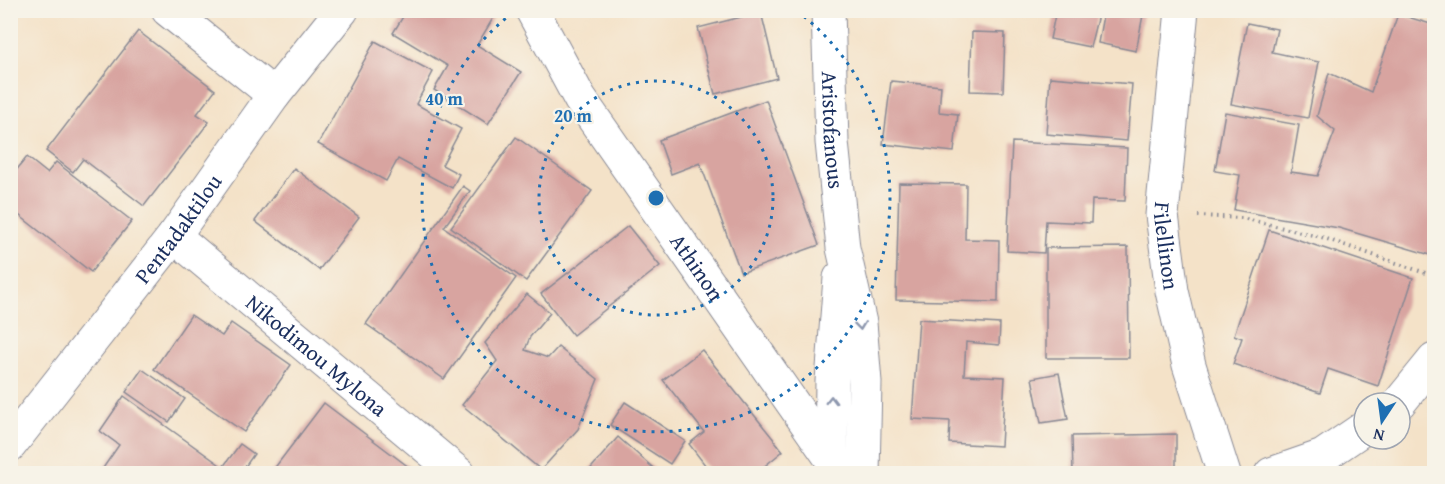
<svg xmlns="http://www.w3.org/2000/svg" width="1445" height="484" font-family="'Gentium Book Plus',serif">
<rect width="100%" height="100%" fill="#f7f3e8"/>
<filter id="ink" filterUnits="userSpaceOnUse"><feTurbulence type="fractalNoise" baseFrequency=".0167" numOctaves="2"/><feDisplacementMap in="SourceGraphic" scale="12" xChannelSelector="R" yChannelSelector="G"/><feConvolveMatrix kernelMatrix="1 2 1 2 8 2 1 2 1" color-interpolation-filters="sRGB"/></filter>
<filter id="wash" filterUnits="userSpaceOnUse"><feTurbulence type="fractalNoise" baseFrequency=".008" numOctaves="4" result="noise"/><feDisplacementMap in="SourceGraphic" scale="24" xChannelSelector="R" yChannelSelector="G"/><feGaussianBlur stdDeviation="1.35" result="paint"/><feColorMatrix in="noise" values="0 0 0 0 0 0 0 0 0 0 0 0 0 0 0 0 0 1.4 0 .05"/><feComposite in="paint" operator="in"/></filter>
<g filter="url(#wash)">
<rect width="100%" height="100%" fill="#f4e2c8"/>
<g id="blocks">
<g fill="#d8a4a0">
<path d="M407 10H498L477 45 521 72 488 124 434 90 448 66 393 33Z"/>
<path d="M1056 10 1099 11 1090 47 1050 39Z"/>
<path d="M1104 10H1144L1136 51 1098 43Z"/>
<path d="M761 12 777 78 715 94 698 28Z"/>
<path d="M1398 14 1434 25V256L1339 228 1234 210 1240 175 1215 171 1225 112 1299 125 1291 172 1318 176 1335 131 1317 116 1329 73 1371 92Z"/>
<path d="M1247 23 1277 29 1272 52 1319 62 1308 118 1231 104Z"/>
<path d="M138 31 215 90 197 114 209 122 144 206 83 159 73 172 46 151Z"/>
<path d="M972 32 1005 33 1003 92 970 91Z"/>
<path d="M375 41 433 72 416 104 461 129 442 165 459 174 452 188 398 159 386 181 318 144Z"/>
<path d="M1050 77 1132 84 1127 141 1046 134Z"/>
<path d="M891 81 941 86 939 112 958 114 954 152 883 144Z"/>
<path d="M766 100 819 245 741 273 700 163 671 174 659 140Z"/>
<path d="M516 137 592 191 526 281 451 227Z"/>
<path d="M1012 142 1127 148 1125 201 1092 200 1091 223 1046 221 1044 253 1007 251Z"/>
<path d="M27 157 47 173 56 162 132 221 91 272 10 208V178Z"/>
<path d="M294 168 359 217 319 270 255 221Z"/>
<path d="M899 183 966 184 965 239 999 240 998 302 896 300Z"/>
<path d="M463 186 470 191 444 227 516 278 444 379 366 324Z"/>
<path d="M628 226 660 266 573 335 541 294Z"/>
<path d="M1269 230 1413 278 1378 386 1328 369 1320 393 1233 364 1242 338 1234 335Z"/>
<path d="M1128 247 1129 358H1046V248Z"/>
<path d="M527 294 550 313 530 337 525 350 548 358 558 347 598 379 578 429 541 470 462 405 497 361 485 343Z"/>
<path d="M191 315 222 336 231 323 291 365 244 432 154 369Z"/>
<path d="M919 319 1000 324 999 345 966 342 964 375 1005 377 1001 446 949 443 950 421 912 419Z"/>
<path d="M702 350 783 451 755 474H712L689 444 704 432 663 380Z"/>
<path d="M142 369 185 399 169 422 126 392Z"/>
<path d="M1059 373 1068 419 1041 423 1032 378Z"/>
<path d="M124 396 223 467 240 444 254 454 240 474H99L119 445 100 431Z"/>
<path d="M625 402 685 441 670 464 610 425Z"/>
<path d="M324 403 418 474H270Z"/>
<path d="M1176 434V474H1073L1072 436Z"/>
<path d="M618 437 660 474H586Z"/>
</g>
</g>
</g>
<g filter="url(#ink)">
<use href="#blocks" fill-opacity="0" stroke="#888893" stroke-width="1.5"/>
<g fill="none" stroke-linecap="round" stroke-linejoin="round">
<g stroke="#888893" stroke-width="35">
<g id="minor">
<path d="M168 10 274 95"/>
<path id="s1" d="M532 10 580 99 842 474"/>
<path id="s2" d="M828 10 832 142 843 248 860 323 865 382 863 474"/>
<path id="s3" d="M1182 10 1162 215 1172 291 1189 365 1224 474"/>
<path id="s4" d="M174 236 459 474"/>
<path d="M1399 403 1434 360"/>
<path id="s5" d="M10 445 174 236 274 95 342 10"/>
<path d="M831 458 832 381 840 278"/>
<path d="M1271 474 1323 456 1364 428"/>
</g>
</g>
<path stroke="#888893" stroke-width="4" stroke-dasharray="1.5 4.5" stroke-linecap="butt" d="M1198 216 1242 218 1321 237 1434 276"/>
<use href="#minor" stroke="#fff" stroke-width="33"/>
</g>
<defs><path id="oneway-chevron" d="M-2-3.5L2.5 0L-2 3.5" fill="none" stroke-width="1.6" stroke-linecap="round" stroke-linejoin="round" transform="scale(1.5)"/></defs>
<g stroke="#8d97ae">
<use href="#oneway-chevron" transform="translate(860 326) rotate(83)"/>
<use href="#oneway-chevron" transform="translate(831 400) rotate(-89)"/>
</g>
</g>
<g fill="none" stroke="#1f6fb2" stroke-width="3" stroke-dasharray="3 6">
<circle cx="656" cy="198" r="117"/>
<path d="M797 11A234 234 0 1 1 515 11"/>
</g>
<g text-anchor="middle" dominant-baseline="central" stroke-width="4.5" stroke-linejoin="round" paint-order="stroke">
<g font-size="22" fill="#1b2f5e" stroke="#f7f3e8">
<text stroke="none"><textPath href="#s2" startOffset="120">Aristofanous</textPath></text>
<text stroke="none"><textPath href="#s5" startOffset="274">Pentadaktilou</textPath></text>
<text stroke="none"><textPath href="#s3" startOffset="237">Filellinon</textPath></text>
<text stroke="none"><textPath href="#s1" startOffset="306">Athinon</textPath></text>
<text stroke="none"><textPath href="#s4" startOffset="186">Nikodimou Mylona</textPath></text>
</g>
</g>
<circle cx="656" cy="198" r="9" fill="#1f6fb2" stroke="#f7f3e8" stroke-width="3"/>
<g font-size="18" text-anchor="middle" font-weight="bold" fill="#1f6fb2" stroke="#f7f3e8" stroke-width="4.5" stroke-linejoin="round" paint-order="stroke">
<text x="444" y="105">40 m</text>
<text x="573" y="122">20 m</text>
</g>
<rect width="1445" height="484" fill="none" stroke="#f7f3e8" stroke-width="36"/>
<g transform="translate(1382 421) rotate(193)"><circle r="28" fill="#f7f3e8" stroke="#9fa5b1" stroke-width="1.5"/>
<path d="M0-4.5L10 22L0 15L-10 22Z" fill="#1f6fb2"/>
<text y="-9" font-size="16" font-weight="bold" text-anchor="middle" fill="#1b2f5e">N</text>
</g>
</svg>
